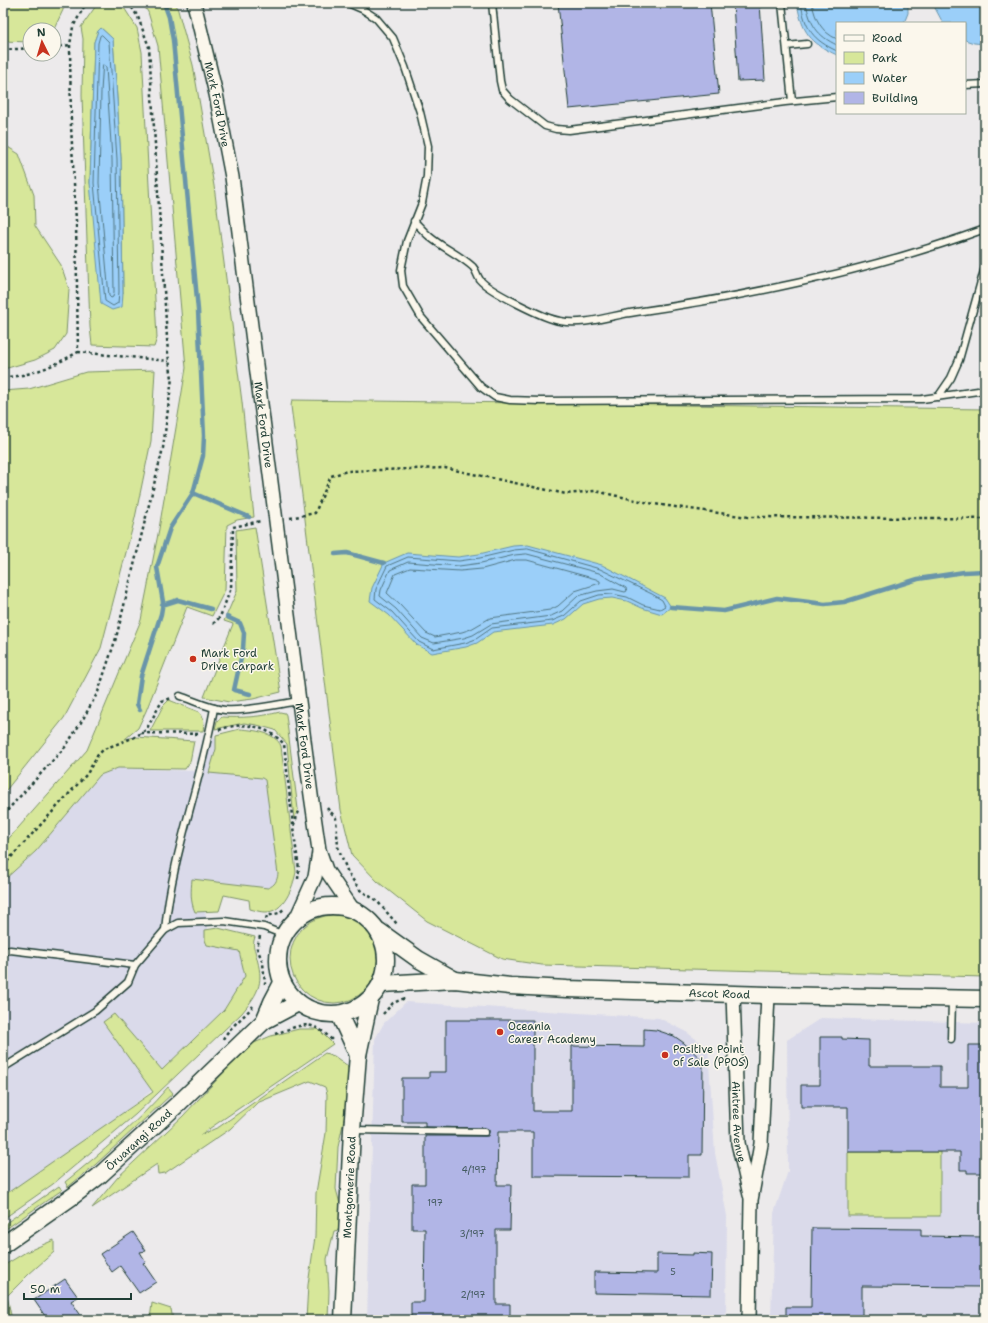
<svg xmlns="http://www.w3.org/2000/svg" width="988" height="1323" font-family="'Shantell Sans',sans-serif">
<rect width="100%" height="100%" fill="#eceaeb"/>
<filter id="ink" filterUnits="userSpaceOnUse"><feTurbulence type="fractalNoise" baseFrequency=".025" numOctaves="2"/><feDisplacementMap in="SourceGraphic" scale="8" xChannelSelector="R" yChannelSelector="G"/><feConvolveMatrix kernelMatrix="1 2 1 2 8 2 1 2 1" color-interpolation-filters="sRGB"/></filter>
<g filter="url(#ink)">
<g fill="#dadaea">
<path d="M203 738 254 739 267 742 286 874 277 894 201 888 210 940 244 943 252 977 230 1010 162 1070 151 1091 3 1209V881L36 851 100 775 118 768 194 771Z"/>
<path d="M406 1002 659 1018 685 1031 708 1048 715 1153 727 1216 726 1320H367L375 1039 384 1023Z"/>
<path d="M821 1018 985 1023V1320H771L774 1213 788 1171 787 1040Z"/>
</g>
<g fill="#d7e79a" stroke="#7b9267" fill-rule="evenodd">
<path d="M3 3H64L63 10 54 29 53 30H30V42L3 41Z"/>
<path d="M98 3H121L137 28 142 52 157 338 154 347 92 345 90 327 82 95 83 39 81 27ZM101 28 113 39 121 158 123 293 90 183 94 42 98 31Z"/>
<path d="M142 3H176L193 65 214 186 242 402 254 517 237 520 227 525 225 590 212 616 187 607 146 711 138 728 125 739 135 737 194 741 190 762 185 769 118 768 100 775 36 851 3 881V845L87 750 141 620 159 529 186 368 158 46 148 12Z"/>
<path d="M3 144 19 154 34 195 35 226 61 265 69 289 66 334 55 350 35 360 4 369Z"/>
<path d="M155 370 151 441 135 518 101 648 64 718 3 794V391L29 389 86 372Z"/>
<path d="M292 400 985 409V977L542 965 502 959 427 921 378 882 352 855 341 810 291 406Z"/>
<path d="M255 527 281 692 253 699 229 702 204 697 233 624 224 621 237 591 236 530Z"/>
<path d="M169 700 199 712C205 718 204 723 203 731H150L163 706Z"/>
<path d="M280 712 285 713 286 715 298 809 294 820 287 744 275 730 257 725 244 723 215 729 217 721 222 717C242 718 260 717 280 712Z"/>
<path d="M240 729C253 730 275 732 281 746L296 872C293 887 284 913 265 912 260 912 254 910 250 909L249 900 224 895 219 911 195 912C190 901 191 891 192 879L268 888C275 885 277 881 278 874L265 780 262 778 209 773 216 749V735Z"/>
<circle cx="334" cy="959" r="44"/>
<path d="M218 928 255 937C252 946 254 946 256 955 264 982 260 991 242 1013L136 1114 53 1184 3 1219V1196L153 1092 103 1022 114 1014 162 1070 224 1010 245 976 239 951 207 945 205 940V930Z"/>
<path d="M299 1029H318L333 1044 200 1135 219 1127 263 1096 325 1053 334 1056 348 1066 347 1106 338 1147 336 1189 340 1204 339 1230 334 1231 327 1259 329 1291 328 1320H306L308 1285 315 1237 316 1193 326 1133 327 1094 325 1087 310 1081 257 1103 230 1129 165 1173 158 1174 157 1164 92 1208 118 1177 183 1116 226 1070 254 1043 271 1036Z"/>
<path d="M168 1087 173 1093 95 1165 68 1187 65 1182C101 1153 137 1123 168 1087Z"/>
<rect x="848" y="1152" width="92" height="64"/>
<path d="M59 1186 62 1190 3 1231V1225Z"/>
<path d="M54 1240V1252L29 1274 7 1296 12 1320H3V1266L26 1252Z"/>
<path d="M152 1303 171 1309 173 1320H150Z"/>
</g>
<g fill="#9bcff9" stroke="#6995aa">
<path d="M797 3H908V13L904 23H837V55C810 43 802 32 797 3Z"/>
<path d="M934 3H985V44L974 43 965 40V23H943L935 8Z"/>
<path d="M101 28 113 39 121 158 123 293 122 307 112 310 101 304 90 183 94 42 98 31Z"/>
<path d="M528 545 602 565 665 598 671 607 662 614 642 608 627 601 612 598 599 599 583 604 566 619 553 625 493 632 477 643 466 647 432 653 417 645 389 615 370 601 372 588 384 563 407 553 458 557 479 554 513 546Z"/>
</g>
<g fill="none" stroke-linecap="round" stroke-linejoin="round">
<g stroke="#517783" stroke-width="1">
<path d="M801 3C805 29 813 40 837 51"/>
<path d="M806 3C810 24 817 36 837 45"/>
<path d="M812 3C815 19 821 32 837 39"/>
<path d="M102 35 109 42 117 159 119 292 118 303 113 306 105 301 94 183 98 43 100 36Z"/>
<path d="M103 65 106 67 112 159 114 292 113 297 111 298 109 296 99 183 101 92Z"/>
<path d="M528 549 600 569 652 594 662 600 665 606 660 609 643 605 627 597 612 594 599 595 581 601 564 616 552 621 492 628 476 639 465 643 433 649 419 642 392 612 375 599 376 589 387 566 408 557 459 561 480 558 514 550Z"/>
<path d="M527 554 599 573 626 588 627 591 625 592 613 589 597 591 578 596 562 611 551 616 491 624 473 635 464 638 434 643 422 638 396 609 380 596 381 590 390 570 408 562 459 566 481 563 515 555Z"/>
<path d="M516 560H527L596 579 600 581V583L575 591 558 606 550 610 490 618 471 629 462 632 435 637 426 633 400 605 387 593 395 574 410 568 460 571 482 569Z"/>
</g>
<g stroke="#6995aa" stroke-width="4.5">
<path d="M193 493 249 517"/>
<path d="M335 554 347 553 384 563"/>
<path d="M162 605 178 600 211 609"/>
<path d="M671 607 724 611 777 598 825 604 844 602 918 579 964 572 985 571"/>
<path d="M227 617 240 623 244 633 243 649 234 690 250 694"/>
<path d="M140 710 137 704 141 676 161 614 163 602 157 567 170 528 193 493 203 456 204 436 198 310 173 40 169 17 164 3"/>
</g>
</g>
<g fill="#b1b5e6" stroke="#1f3d34">
<path d="M558 3H710L719 94 569 109Z"/>
<path d="M733 3H760L765 80 738 81Z"/>
<path d="M446 1020H533V1111H572V1046L644 1047V1029L656 1030 674 1036 684 1043 703 1061 702 1155H689V1177L533 1176V1132H498L497 1185H511L510 1230H496V1304H510V1320H411V1302H424L425 1229H412V1184H425V1136H488L489 1132V1130L485 1128 425 1127V1122H402V1078H429V1072H446Z"/>
<path d="M820 1037H842V1039L869 1040V1066H940V1087H968V1045H985V1173H967V1170H960V1152H848V1107H801V1085H820Z"/>
<path d="M812 1228 921 1229V1236L984 1237 983 1276H985V1287L862 1286V1320H786V1307H811Z"/>
<path d="M133 1232 146 1251 140 1252 146 1262 143 1263 156 1282 139 1293 120 1266 112 1272 100 1254Z"/>
<path d="M693 1253 712 1254 711 1295 594 1293V1272L657 1273V1254L693 1255Z"/>
<path d="M65 1279 78 1297 71 1301 84 1320H55L52 1315 47 1319 34 1300Z"/>
</g>
<g fill="none" stroke-linecap="round" stroke-linejoin="round">
<g stroke="#1f3d34" stroke-width="9">
<g id="service">
<path d="M348 3 362 9 376 18 393 38 405 67 420 112 428 146 427 176 422 203 407 241 401 270 403 286 421 317 481 387 495 397 510 400 540 401 922 399 985 390"/>
<path d="M492 3 500 81 502 90 510 99 545 126 556 129 569 130 785 102 837 97"/>
<path d="M782 3 792 101"/>
<path d="M787 46 807 44"/>
<path d="M965 85 985 84"/>
<path d="M414 221C419 226 424 232 430 237 443 248 460 255 473 267 476 270 477 276 480 280 489 291 545 319 560 321 584 326 612 315 636 312 755 295 872 270 985 229"/>
<path d="M938 397 951 378 959 360 985 267"/>
<path d="M180 696C195 701 210 709 225 710 245 712 278 704 299 701"/>
<path d="M165 930C172 854 201 783 214 708"/>
<path d="M3 952 10 950 135 965"/>
<path d="M951 1039 952 1000"/>
<path d="M3 1068 95 1011 128 982 135 965 165 930 178 923 224 921 264 927 284 935"/>
<path d="M353 1130 485 1132"/>
</g>
</g>
<g stroke="#1f3d34" stroke-width="16">
<g id="minor">
<path id="s1" d="M194 3 216 94 232 177 311 795 319 850 326 870 354 911"/>
<path d="M295 921 315 877 319 852"/>
<path id="s2" d="M733 993 738 1143 750 1195"/>
<path d="M749 1320 751 1200 761 1144 768 995"/>
</g>
</g>
<g stroke="#1f3d34" stroke-width="19">
<g id="tertiary">
<circle cx="332" cy="960" r="54"/>
<path d="M379 931 418 959 455 980"/>
<path id="s3" d="M381 984 455 980 510 986 567 989 768 995 985 999"/>
<path d="M339 1014 358 1055"/>
<path d="M264 1021 272 1002 282 983"/>
<path id="s4" d="M3 1245 73 1196 99 1176 180 1102 264 1021 298 1003"/>
<path id="s5" d="M343 1320 352 1130 358 1055 370 999"/>
</g>
</g>
<g stroke="#1f3d34" stroke-width="2.5" stroke-dasharray="3 3" stroke-linecap="butt">
<path d="M54 47 70 45"/>
<path d="M3 50 30 48"/>
<path d="M78 352 169 361"/>
<path d="M3 377C30 377 55 365 78 352L76 221 71 126 70 45 73 27 86 3"/>
<path d="M290 518 315 513 331 476 347 471 445 468 566 494 595 491 654 504 748 517 936 518 985 519"/>
<path d="M213 624 220 617 231 588 233 527 261 521"/>
<path d="M219 730C243 721 266 725 284 744L293 825"/>
<path d="M141 733 200 734"/>
<path d="M327 808 336 818 338 847 348 873 360 890 377 901 397 924"/>
<path d="M3 815 66 746 83 719 98 692 116 638 163 448 172 378 168 354 149 47 138 17 129 3"/>
<path d="M3 866 87 774 97 756 104 749 135 737 146 730 162 701 172 698"/>
<path d="M298 879 299 869 293 827 299 811"/>
<path d="M266 919 267 916 279 913 285 908"/>
<path d="M260 936 257 948 263 963 265 984"/>
<path d="M383 1014 393 1003 405 998"/>
<path d="M275 1034C303 1024 311 1018 334 1042"/>
<path d="M223 1039C227 1030 246 1015 253 1006"/>
</g>
<use href="#service" stroke="#fbf7ec" stroke-width="6"/>
<use href="#minor" stroke="#fbf7ec" stroke-width="13"/>
<use href="#tertiary" stroke="#fbf7ec" stroke-width="16"/>
</g>
</g>
<g fill="#c8321e" stroke="#fbf7ec" stroke-width="1.5">
<circle cx="193" cy="659" r="4"/>
<circle cx="500" cy="1032" r="4"/>
<circle cx="665" cy="1055" r="4"/>
</g>
<g text-anchor="middle" dominant-baseline="central" stroke-width="3" stroke-linejoin="round" paint-order="stroke">
<g font-size="9" fill="#445b60">
<text x="474" y="1170">4/197</text>
<text x="435" y="1203">197</text>
<text x="472" y="1234">3/197</text>
<text x="673" y="1272">5</text>
<text x="473" y="1295">2/197</text>
</g>
<g font-size="11" fill="#1f3d34" stroke="#fbf7ec">
<text stroke="none"><textPath href="#s1" startOffset="104">Mark Ford Drive</textPath></text>
<text stroke="none"><textPath href="#s1" startOffset="428">Mark Ford Drive</textPath></text>
<text stroke="none"><textPath href="#s1" startOffset="752">Mark Ford Drive</textPath></text>
<text stroke="none"><textPath href="#s3" startOffset="339">Ascot Road</textPath></text>
<text stroke="none"><textPath href="#s2" startOffset="129">Aintree Avenue</textPath></text>
<text stroke="none"><textPath href="#s4" startOffset="172">Ōruarangi Road</textPath></text>
<text stroke="none"><textPath href="#s5" startOffset="133">Montgomerie Road</textPath></text>
</g>
<g font-size="11" fill="#1f3d34" stroke="#fbf7ec" text-anchor="start">
<text x="201" y="653">Mark Ford<tspan x="201" dy="13">Drive Carpark</tspan></text>
<text x="508" y="1026">Oceania<tspan x="508" dy="13">Career Academy</tspan></text>
<text x="673" y="1049">Positive Point<tspan x="673" dy="13">of Sale (PPOS)</tspan></text>
</g>
</g>
<rect width="988" height="1323" fill="none" stroke="#fbf7ec" stroke-width="16"/>
<rect x="8" y="8" width="972" height="1307" fill="none" stroke="#1f3d34" stroke-width="1.5" filter="url(#ink)"/>
<rect x="836" y="22" width="130" height="92" fill="#fbf7ec" stroke="#a3ada2"/>
<rect x="844" y="35" width="20" height="6" fill="#fbf7ec" stroke="#a3ada2"/>
<text x="872" y="42" font-size="12" fill="#1f3d34">Road</text>
<rect x="844" y="52" width="20" height="12" fill="#d7e79a" stroke="#a3ada2"/>
<text x="872" y="62" font-size="12" fill="#1f3d34">Park</text>
<rect x="844" y="72" width="20" height="12" fill="#9bcff9" stroke="#a3ada2"/>
<text x="872" y="82" font-size="12" fill="#1f3d34">Water</text>
<rect x="844" y="92" width="20" height="12" fill="#b1b5e6" stroke="#a3ada2"/>
<text x="872" y="102" font-size="12" fill="#1f3d34">Building</text>
<g transform="translate(42 42) rotate(355)"><circle r="19" fill="#fbf7ec" stroke="#a3ada2"/>
<path d="M0-3L7 15L0 10L-7 15Z" fill="#c8321e"/>
<text y="-6" font-size="11" font-weight="bold" text-anchor="middle" fill="#1f3d34">N</text>
</g>
<path d="M24 1293v6h107v-6" fill="none" stroke="#1f3d34" stroke-width="2"/>
<text x="30" y="1293" font-size="12" fill="#1f3d34" stroke="#fbf7ec" stroke-width="3" paint-order="stroke">50 m</text>
</svg>
